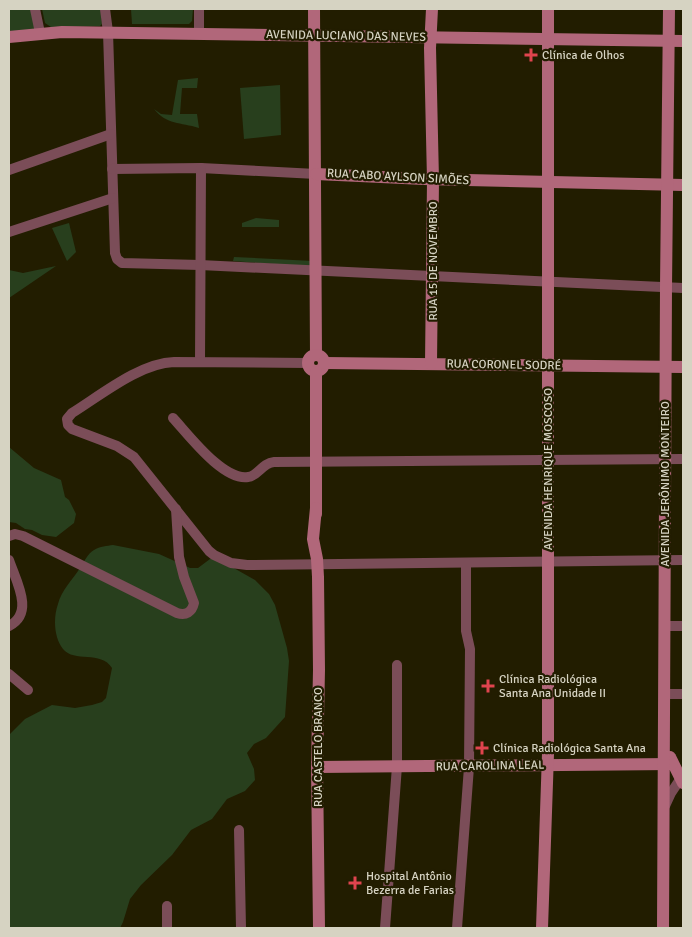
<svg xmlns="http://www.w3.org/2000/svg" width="692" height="937" font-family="Signika,sans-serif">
<rect width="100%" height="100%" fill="#221d00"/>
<g fill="#283f1d">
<path d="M9 9H33L36 30 9 33Z"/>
<path d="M42 9H101L102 24 100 26 51 27 45 23Z"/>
<path d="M131 9H193L192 21 189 24H132Z"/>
<path d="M198 78 197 88H182L180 114H197L199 128C180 122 167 125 154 109L161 114 172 115 178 80Z"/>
<path d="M280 85 281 135 244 139 240 88Z"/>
<path d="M256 218 279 220V227H242V223Z"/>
<path d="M69 223 76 252 67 261 52 228Z"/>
<path d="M234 257 313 261V267L233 261Z"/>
<path d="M56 266 9 298V270L23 273Z"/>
<path d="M9 447 34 468 61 480 65 497 69 500 76 514 74 523 56 537 42 535 32 530 25 529 16 523 9 522Z"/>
<path d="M113 545 159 554 190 568H198L210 559 216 558 255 580 269 594 275 605 287 648 289 661 285 717 266 738 254 744 247 753 254 769 255 780 245 791 227 799 212 819 191 830 172 855 141 885 130 899 123 922 120 928H9V735L25 719 52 705 75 708 92 705 102 702 106 698 112 668C101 650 74 663 63 649 54 638 53 618 58 604 61 591 73 579 80 568 84 562 88 553 94 550 100 546 107 546 113 545Z"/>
</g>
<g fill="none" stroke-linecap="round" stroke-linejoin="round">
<g stroke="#7b4d58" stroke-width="10">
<path d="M35 9 40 33"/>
<path d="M105 9 108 32 115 253 117 259 122 263 200 265 683 288"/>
<path d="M199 33V9"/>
<path d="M112 169 201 168 316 174"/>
<path d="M9 170 111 134"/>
<path d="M9 232 113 198"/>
<path d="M200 362 201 168"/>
<path d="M308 363 174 362C140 363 101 395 72 413L67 419 68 425 72 429 117 446 134 457 209 551 214 555 231 563 247 565 683 560"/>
<path d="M173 418C188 434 223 481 248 477 258 476 262 463 274 462L683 459"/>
<path d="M9 536 15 534 23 536 177 613C186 616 192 612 194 603L184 577 179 557 176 509"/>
<path d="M9 560C16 581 35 613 9 626"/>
<path d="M665 626H683"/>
<path d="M9 674 28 690"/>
<path d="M665 694H683"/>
<path d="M665 806 671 793 683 775"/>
<path d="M239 830 241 928"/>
<path d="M167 928V906"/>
<path d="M385 928 397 766V665"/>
<path d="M457 928 469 767 470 649 466 631V563"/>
</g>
<g stroke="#b1677a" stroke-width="12">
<path d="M314 9 316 355"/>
<path d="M9 37 62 32 683 41"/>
<path d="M316 174 424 179 683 185"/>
<circle cx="316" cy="363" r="8"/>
<path d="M324 363 683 367"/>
<path d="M431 364 433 180 430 48 432 9"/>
<path d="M316 372V514"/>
<path d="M316 508 313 539 317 559 318 577 319 670 317 767 319 928"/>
<path d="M670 757 683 783"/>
<path d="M317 767 672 764"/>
<path d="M542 928 548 754V9"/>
<path d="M663 928 666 287 669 9"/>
</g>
</g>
<g fill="#e0444e" stroke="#221d00" stroke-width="2">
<path d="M528.5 47.5h5v5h5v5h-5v5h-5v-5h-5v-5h5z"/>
<path d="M485.5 678.5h5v5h5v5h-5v5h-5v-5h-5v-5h5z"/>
<path d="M479.5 740.5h5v5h5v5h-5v5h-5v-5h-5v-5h5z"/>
<path d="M352.5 875.5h5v5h5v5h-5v5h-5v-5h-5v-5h5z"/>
</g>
<g text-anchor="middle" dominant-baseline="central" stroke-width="4.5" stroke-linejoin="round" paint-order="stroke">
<g font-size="12" fill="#d6d3c2" stroke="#221d00">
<text transform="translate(346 36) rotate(1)">AVENIDA LUCIANO DAS NEVES</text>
<text transform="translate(398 177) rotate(3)">RUA CABO AYLSON SIMÕES</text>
<text transform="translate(433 261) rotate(-90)">RUA 15 DE NOVEMBRO</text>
<text transform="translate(504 365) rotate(1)">RUA CORONEL SODRÉ</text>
<text transform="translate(548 469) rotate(-90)">AVENIDA HENRIQUE MOSCOSO</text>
<text transform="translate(665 484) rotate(-90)">AVENIDA JERÔNIMO MONTEIRO</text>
<text transform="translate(318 747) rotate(-90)">RUA CASTELO BRANCO</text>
<text transform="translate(490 766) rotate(-1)">RUA CAROLINA LEAL</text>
</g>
<g font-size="12" fill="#d6d3c2" stroke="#221d00" text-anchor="start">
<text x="542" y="55">Clínica de Olhos</text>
<text x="499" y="679">Clínica Radiológica<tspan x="499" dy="14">Santa Ana Unidade II</tspan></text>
<text x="493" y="748">Clínica Radiológica Santa Ana</text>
<text x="366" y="876">Hospital Antônio<tspan x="366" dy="14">Bezerra de Farias</tspan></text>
</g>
</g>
<rect width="692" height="937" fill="none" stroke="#d6d3c2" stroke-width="20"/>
</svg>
